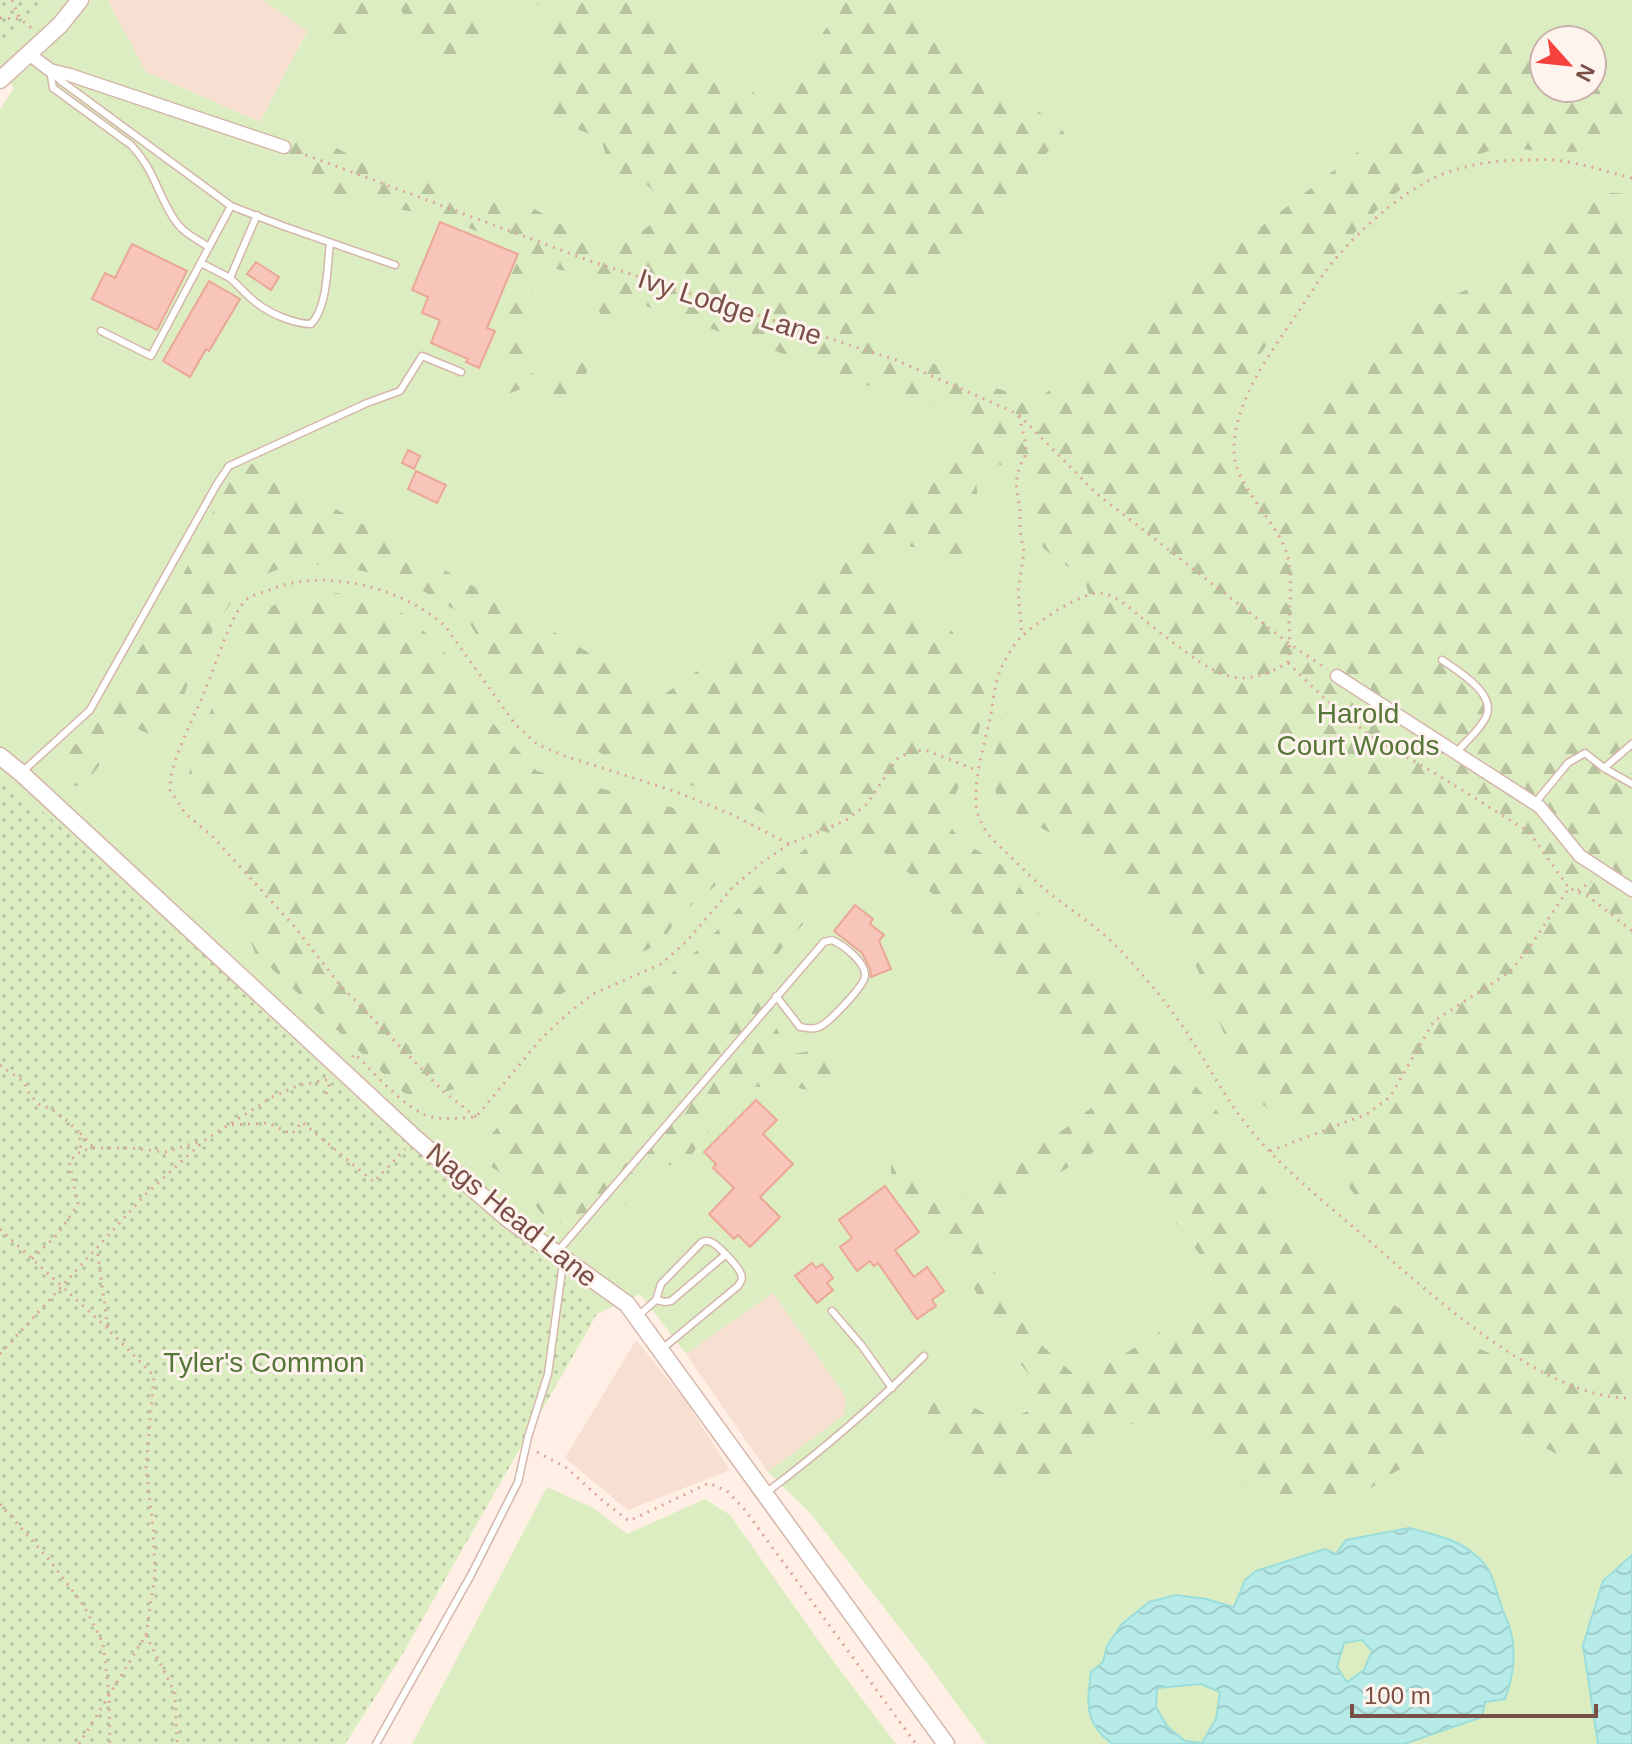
<svg xmlns="http://www.w3.org/2000/svg" width="1632" height="1744" font-family="Helvetica,sans-serif">
<defs>
<pattern id="forest-firs" width="22" height="20" patternUnits="userSpaceOnUse" patternTransform="scale(2)"><rect width="22" height="20" fill="#dceec1"/><path d="M5 1l3.5 6h-7zM16 11l3.5 6h-7z" fill="#b7c39f"/></pattern>
<pattern id="park-dots" width="8" height="8" patternUnits="userSpaceOnUse" patternTransform="scale(2)"><rect width="8" height="8" fill="#dceec1"/><path d="M2 2h.1M6 6h.1" fill="none" stroke="#b7c39f" stroke-width="1.8" stroke-linecap="round"/></pattern>
<pattern id="water-waves" width="16" height="10" patternUnits="userSpaceOnUse" patternTransform="scale(2)"><rect width="16" height="10" fill="#b6ebe8"/><path d="M0 5q4-4 8 0t8 0" fill="none" stroke="#a0cbc8"/></pattern>
</defs>
<rect width="100%" height="100%" fill="#ffefe4"/>
<g fill="#f7dfd2">
<path d="M109 0H263L307 30 260 122 146 72 109 3Z"/>
<path d="M773 1293 846 1397 844 1415 768 1472 686 1354Z"/>
<path d="M636 1340 686 1402 730 1470 628 1510 565 1458Z"/>
</g>
<g fill="#dceec1" fill-rule="evenodd">
<path d="M54 0H109V3L146 72 260 122 307 31 263 0H1632V1744H986L924 1659 811 1514 768 1472 844 1415 846 1397 773 1293 686 1354 640 1294 597 1314 404 1127 345 1744 0 776V109L14 88 0 71V48L18 36ZM1544 40H1592V88H1544Z"/>
<path d="M547 1487 595 1509 627 1534 705 1499 730 1515 825 1650 896 1744H412Z"/>
</g>
<g fill="url(#forest-firs)" fill-rule="evenodd">
<path d="M340 0H486C492 26 480 46 467 68L438 69 417 53 411 23 398 7 375 14 362 34 346 52 334 47 329 27Z"/>
<path d="M532 0H634L720 71 774 106 845 0H902L1065 133 875 339 881 346 926 360 969 379 1014 394 1042 396 1509 35 1544 58V88H1592V83L1632 89V108L1627 109 1624 137 1604 149 1571 152 1498 148 1418 174 1376 211 1337 251 1252 365 1229 426 1230 476 1248 478 1256 466 1356 360 1445 300 1526 261 1596 192 1632 194V1483C1589 1475 1523 1439 1490 1410L1453 1441 1395 1472 1353 1500 1249 1493 1214 1440 1176 1411 1122 1427 1073 1465 1025 1483 970 1477 919 1404 942 1391 986 1414 1010 1418 1032 1410 1039 1388 1005 1343 935 1220 891 1181V1151L916 1161 935 1183 955 1198 987 1176 1063 1130 1105 1097 1100 1074 1053 1010 923 885 873 843 838 888 789 939 752 988 775 1024 788 1055 820 1049 837 1060 827 1084 818 1092 788 1086 754 1087 725 1102 708 1133 688 1159 654 1170 621 1209 576 1214 561 1224 541 1213 521 1185 488 1165 484 1144 584 1019 620 999 665 979 704 944 757 889 805 849 838 835 779 820 734 800 631 765 570 741 534 718 493 661 465 616 410 583 330 563 276 570 244 584 215 626 189 679 173 734 155 737 132 726 121 735 85 785 74 786 61 770 71 749 110 707 134 658 183 575 231 475 254 463 537 622 662 696 828 579 846 546 896 505 930 471 966 455 977 437 969 414 938 404 898 397 810 363 640 304 616 311 602 322 599 310 603 289 583 275 548 267 535 283 526 312 523 344 530 372 550 380 571 375 582 347 592 346 594 358 577 391 555 399 529 386 503 396 493 393 505 360 500 331V301L518 260 488 237 445 216 388 208 301 185 286 173 290 135 319 139 367 164 474 198 512 196 562 225 606 243 634 236 659 219 667 204 646 184 611 172 601 139 565 124 542 107 551 58 547 9ZM995 464 1030 470 1043 548 1084 579 1094 611 1015 680 992 763 997 802 1115 871 1189 949 1249 1094 1324 1152 1386 1239 1442 1291 1485 1327 1523 1349 1507 1361 1462 1341 1388 1302 1332 1278 1295 1240 1212 1103 1167 1058 1135 1018 1086 972 1049 928 1006 868 962 841 944 819 975 751 991 669 966 652 941 615 903 614 892 597 871 573 897 544 923 549 947 562 964 552 979 515 976 480ZM1115 1139 1156 1197 1227 1290 1081 1381 1035 1339 979 1247 976 1231 995 1212Z"/>
<path d="M337 593 408 615 456 664 490 720 537 771 692 813 725 836 735 858 725 878 680 914 662 942 563 993 508 1045 484 1079 427 1098 404 1093 255 953 244 922V854L213 823 189 793 190 757 252 618 286 598Z"/>
</g>
<g fill="url(#park-dots)">
<path d="M0 0H54L18 36 0 48Z"/>
<path d="M0 776 166 915 404 1126 597 1314 399 1660 345 1744H0Z"/>
</g>
<g fill="url(#water-waves)" stroke="#9bdddb" stroke-width="2" fill-rule="evenodd">
<path d="M1409 1528C1432 1534 1455 1538 1473 1553 1493 1569 1492 1579 1500 1602 1502 1610 1506 1617 1509 1625 1517 1650 1514 1675 1505 1699L1485 1702 1482 1717 1404 1744H1110V1742C1084 1722 1087 1702 1091 1672L1103 1662 1107 1646 1122 1624 1149 1602 1176 1595 1206 1599 1234 1607 1245 1580 1256 1571 1325 1549 1336 1554 1346 1540ZM1362 1640 1372 1651 1364 1670 1347 1682 1337 1667 1344 1643ZM1201 1684 1220 1692 1216 1719 1202 1743 1185 1741 1167 1726 1156 1707 1157 1688Z"/>
<path d="M1632 1555V1744H1598L1583 1645 1603 1581Z"/>
</g>
<g fill="#f7c5b9" stroke="#eba797" stroke-width="2">
<path d="M440 222 518 254 487 328 495 331 479 368 466 362 468 359 431 343 440 320 422 313 428 297 412 290Z"/>
<path d="M132 244 187 271 157 330 92 299 105 273 115 278Z"/>
<path d="M256 262 279 277 271 290 247 274Z"/>
<path d="M209 281 240 299 209 351 206 349 190 377 163 361Z"/>
<path d="M408 450 420 456 414 469 402 463Z"/>
<path d="M416 471 446 485 437 503 408 489Z"/>
<path d="M855 905 873 919 870 924 884 935 879 941 891 969 871 977 870 968 862 953 834 931Z"/>
<path d="M756 1100 777 1120 763 1134 793 1164 760 1197 780 1217 750 1247 738 1235 734 1239 709 1214 734 1188 713 1168 716 1164 704 1152Z"/>
<path d="M885 1186 919 1232 895 1250 914 1277 927 1267 944 1291 932 1300 936 1306 917 1319 878 1263 874 1266 870 1261 857 1271 840 1247 852 1238 839 1220Z"/>
<path d="M812 1263 816 1268 822 1264 833 1278 827 1283 833 1290 817 1303 795 1276Z"/>
</g>
<g fill="none" stroke-linecap="round" stroke-linejoin="round">
<g stroke="#d4b6ab" stroke-width="9">
<g id="service">
<path d="M50 70 53 88 131 145C154 169 157 193 174 219 182 232 196 239 209 247L151 356 101 331"/>
<path d="M52 73 61 81 231 206 283 226 395 265"/>
<path d="M257 215 230 278C239 286 248 297 258 304 271 314 295 324 311 324 328 307 327 266 330 243"/>
<path d="M209 247 231 206"/>
<path d="M201 263 230 278"/>
<path d="M1442 660C1458 671 1497 694 1486 717 1480 730 1466 741 1457 752"/>
<path d="M1604 768 1632 744"/>
<path d="M21 773 90 710 217 484 229 466 367 403 400 391 422 356 461 372"/>
<path d="M1535 803 1568 763 1585 753 1604 768 1632 784"/>
<path d="M558 1251 824 942 832 940C843 945 866 962 865 976 864 986 829 1023 819 1027 813 1030 807 1028 800 1027L776 996"/>
<path d="M656 1300 665 1302 671 1301 725 1255"/>
<path d="M832 1311 862 1346 892 1388"/>
<path d="M639 1315 656 1300 661 1284 702 1242C704 1241 706 1241 708 1241 716 1242 738 1266 741 1274 743 1280 741 1281 738 1286L662 1349"/>
<path d="M767 1492C824 1449 873 1407 924 1356"/>
<path d="M376 1744 471 1575 518 1482 528 1437 548 1374 563 1263"/>
</g>
</g>
<g stroke="#d4b6ab" stroke-width="15">
<g id="minor">
<path d="M29 54 50 70 70 75 284 147"/>
<path d="M1337 676 1540 807 1580 856 1632 890"/>
</g>
</g>
<g stroke="#d4b6ab" stroke-width="19">
<g id="tertiary">
<path d="M0 80 60 25 80 0"/>
<path d="M0 756 21 773 415 1138 507 1218 627 1304 946 1744"/>
</g>
</g>
<g stroke="#dca89b" stroke-width="3" stroke-dasharray="2 6" stroke-linecap="butt">
<path d="M12 0 20 19"/>
<path d="M0 18 20 19 33 29"/>
<path d="M298 152 593 262 896 360 1018 414 1097 494 1291 645 1327 669"/>
<path d="M1632 178C1607 172 1581 163 1555 160 1545 159 1535 160 1525 160 1495 160 1463 165 1436 177 1401 193 1362 228 1337 257 1320 276 1307 300 1292 321 1267 357 1232 407 1234 453 1235 485 1277 522 1287 554 1293 575 1290 599 1289 621 1289 637 1291 646 1288 663 1244 687 1225 681 1186 652 1171 641 1156 630 1142 618 1131 609 1116 595 1101 593 1082 591 1036 623 1022 636 1013 645 1005 659 1000 671 994 686 993 704 990 719 984 745 975 774 976 802 976 808 978 816 981 822 987 837 1001 847 1012 858 1024 870 1036 882 1048 892 1072 911 1098 927 1119 949 1144 975 1169 1005 1189 1036 1208 1065 1224 1096 1246 1124 1279 1167 1326 1203 1367 1239 1431 1294 1544 1400 1632 1398"/>
<path d="M1019 416 1026 445 1025 456 1019 468 1016 483 1020 510V530L1024 552 1018 591 1022 636"/>
<path d="M1288 663 1324 698 1370 736 1433 772 1529 832 1569 888"/>
<path d="M1578 891 1591 881"/>
<path d="M352 1057 355 1054C372 1071 409 1113 432 1117 446 1120 461 1118 476 1117L540 1040 565 1016 593 994 661 964 687 941 732 888 760 864 789 844 845 821 867 804 897 759 909 752 925 750 979 771"/>
<path d="M0 1065 24 1082 30 1095 41 1106 50 1108 64 1118 79 1132 81 1151"/>
<path d="M326 1094 330 1082"/>
<path d="M476 1117 444 1092 340 985 294 926 214 838 185 813 170 790C170 784 171 778 172 772 178 747 196 713 206 688 215 667 231 613 247 599 252 595 262 593 269 590 325 567 401 587 445 626L515 724 538 745 565 756 674 791 733 815 789 844"/>
<path d="M232 1125 268 1123 292 1134 302 1122 374 1182 405 1149"/>
<path d="M80 1133 94 1148"/>
<path d="M1270 1151 1367 1114 1390 1097 1434 1021 1510 972 1531 945 1569 888 1588 896 1632 931"/>
<path d="M0 1229 108 1329"/>
<path d="M32 1259 58 1234 78 1204 69 1161 81 1151 94 1148H130L165 1152 202 1141"/>
<path d="M0 1354 146 1194 205 1140 272 1097 297 1086 330 1079"/>
<path d="M537 1452 567 1468 602 1500 629 1521 709 1483 727 1491 745 1510 916 1744"/>
<path d="M0 1504 51 1562 84 1606 103 1643 109 1697 110 1744"/>
<path d="M146 1635 175 1693 177 1744"/>
<path d="M79 1744 146 1635 155 1574 153 1527 146 1468 154 1376 108 1329 97 1248"/>
</g>
<use href="#service" stroke="#fff" stroke-width="6"/>
<use href="#minor" stroke="#fff" stroke-width="12"/>
<use href="#tertiary" stroke="#fff" stroke-width="16"/>
</g>
<g text-anchor="middle" dominant-baseline="central" stroke-width="6" stroke-linejoin="round" paint-order="stroke">
<g font-size="28" fill="#7a4f46" stroke="#fff4ed">
<text transform="translate(730 307) rotate(18)">Ivy Lodge Lane</text>
<text transform="translate(512 1215) rotate(39)">Nags Head Lane</text>
</g>
<g font-size="28" fill="#567538" stroke="#fff4ed">
<text x="1358" y="713">Harold<tspan x="1358" dy="32">Court Woods</tspan></text>
<text x="264" y="1362">Tyler's Common</text>
</g>
</g>
<g transform="translate(1568 64) rotate(117)"><circle r="38" fill="#fff4ed" stroke="#cab2aa" stroke-width="2"/>
<path d="M0-6L14 30L0 20L-14 30Z" fill="#f5423d"/>
<text y="-12" font-size="22" font-weight="bold" text-anchor="middle" fill="#7a4f46">N</text>
</g>
<path d="M1352 1704v12h244v-12" fill="none" stroke="#7a4f46" stroke-width="4"/>
<text x="1364" y="1704" font-size="24" fill="#7a4f46" stroke="#fff4ed" stroke-width="6" paint-order="stroke">100 m</text>
</svg>
